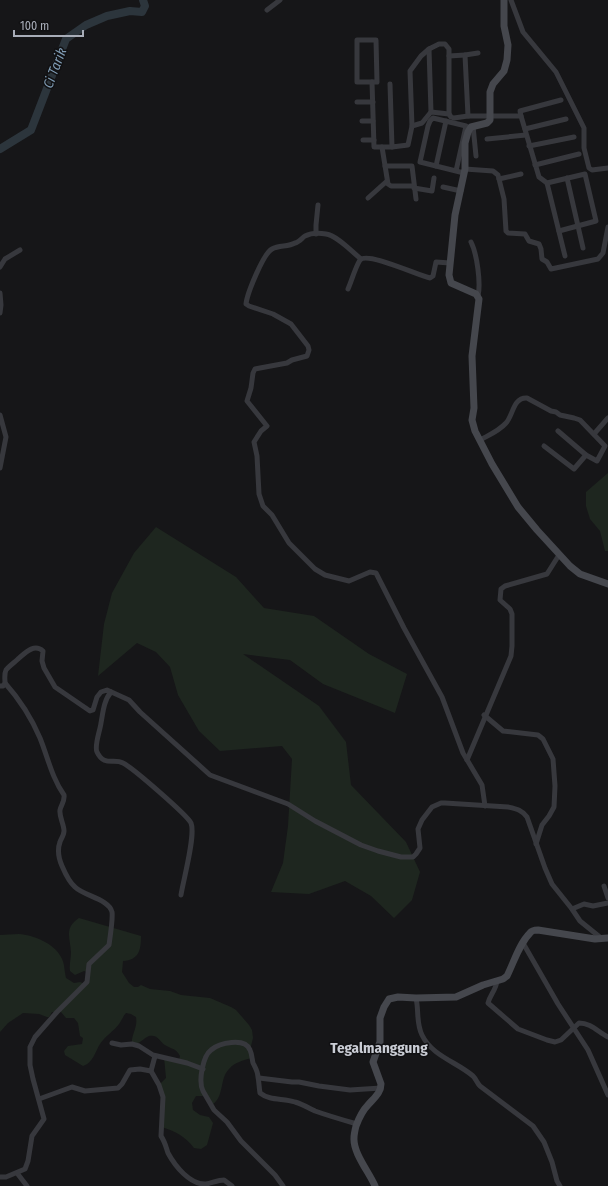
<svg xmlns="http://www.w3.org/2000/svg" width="608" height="1186" font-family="'Fira Sans Condensed',sans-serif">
<rect width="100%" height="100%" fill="#161618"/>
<g fill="#1e261f">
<path d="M608 473V551H605L600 531 590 519 586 506V492Z"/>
<path d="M156 527 236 577 264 608 314 616 369 654 407 674 395 713 323 684 290 660 243 654 319 706 346 742 351 785 406 842 420 872 412 900 394 918 371 896 345 881 309 894 271 892 283 863 288 826 292 759 282 746 220 751 199 731 178 695 170 667 156 652 137 643 98 676 104 624 112 593 134 553Z"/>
<path d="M79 918 141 936C141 950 139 960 123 961L122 972 129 983 134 987H138L141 985 150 989 170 991 181 995 210 998 231 1007 236 1010 249 1025 252 1030 253 1038 250 1050 252 1058C244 1060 235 1062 229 1069 219 1079 225 1096 212 1105L207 1096H196L192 1103 193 1110 200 1115 209 1117 213 1123 207 1145 201 1149 194 1148C185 1136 175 1131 161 1127L163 1102 159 1085 166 1078 164 1057 179 1060 180 1056C176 1048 171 1049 165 1045 160 1042 158 1034 149 1036 143 1038 140 1045 132 1044 131 1034 138 1028 136 1017L131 1014 126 1013C123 1016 122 1020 119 1024 114 1031 105 1036 100 1044 95 1052 93 1063 83 1066L65 1055 64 1051 68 1046 82 1044 83 1038 80 1036 78 1023 74 1018H66L61 1012H52L49 1017H47L39 1014 23 1013 8 1023 0 1032V935C6 935 13 934 19 934 33 935 54 943 61 957 65 964 64 970 66 978L74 983 80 982 85 984 87 972 84 971 75 975 70 971C69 965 71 959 71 952 70 937 64 928 79 918Z"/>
</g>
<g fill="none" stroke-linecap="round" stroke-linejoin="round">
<path stroke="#2c353c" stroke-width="8" d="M0 149 31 130 66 39 86 25 107 16 130 11 142 12 145 6 143 0"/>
<g stroke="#37383d" stroke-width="5">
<path d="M511 0 523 32 556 72 584 128V148L589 168 592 170 608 168"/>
<path d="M267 10 280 0"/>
<path d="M357 40H376L377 82H357Z"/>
<path d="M429 49 431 112"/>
<path d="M449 56 465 55"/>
<path d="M372 82 374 147H392"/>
<path d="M390 84 392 147 408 145 412 126 422 123 431 112 449 114"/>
<path d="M357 102H373"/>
<path d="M468 116 465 55 478 53"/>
<path d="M521 116 520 111 561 100"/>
<path d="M362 121H373"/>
<path d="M412 126 410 71 421 56 429 49 439 44H445L449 49V114L451 117 454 118 468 116H521L539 177 547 183 585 174 596 221 559 231"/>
<path d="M473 126 476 156"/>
<path d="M525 129 566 119"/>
<path d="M487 139 526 135"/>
<path d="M363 140H374"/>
<path d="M529 146 574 137"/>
<path d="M382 147 388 184 391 186H413"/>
<path d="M535 165 579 154"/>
<path d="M385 166H412L416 199"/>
<path d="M436 166 446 121"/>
<path d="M465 169 493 171 498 175 504 199 506 231 508 233 525 234 529 241 539 244 541 249 542 259 547 262 551 269 598 259 603 253 608 227"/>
<path d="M456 171 466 126 433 118 430 121 428 126 420 162 464 173"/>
<path d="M567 178 583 248"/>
<path d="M499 179 521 174"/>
<path d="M547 183 565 256"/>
<path d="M443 187 461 191"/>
<path d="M414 188 432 191 434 178"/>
<path d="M368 198 387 181"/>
<path d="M316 234V225L318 205"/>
<path d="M471 242C477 254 481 283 478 296"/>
<path d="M361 259C352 252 338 236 326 234 320 233 311 233 305 236 302 238 299 242 295 243 288 247 279 245 272 249 263 254 247 294 246 304L249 306 273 314 291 324 308 346 309 350 307 356 292 360 287 363 260 368 255 369 253 373 251 388 247 401 267 426 261 431 254 442 257 456 259 494 263 506 272 515 289 543 315 569 325 575 349 581 370 572 376 573 404 628 442 697 463 753 482 785 485 806"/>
<path d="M0 267 5 259 20 250"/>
<path d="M348 289C352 280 355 268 360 260 367 251 419 276 430 278L433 276 436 262 450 263"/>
<path d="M0 293 1 305 0 313"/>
<path d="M0 415 6 437 0 468"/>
<path d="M594 434 608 418"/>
<path d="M480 440C489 435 499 431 506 423 513 416 513 397 527 398L551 411 556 412 560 415 574 418 580 420 605 446 597 461 586 455 558 431"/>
<path d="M544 446 574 469 586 455"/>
<path d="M0 686H3L5 683C5 679 4 674 6 670 9 666 15 662 18 659 25 653 34 643 43 651L42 661 44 668 55 687 90 711 93 710 97 697 101 692 107 690 129 700 140 712 210 775 288 804 315 821 361 845 378 851 401 857H413L416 854 420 848 418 829 422 820 432 807 441 803H445L508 807C517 809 522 810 527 817L545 868 552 884 572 909 580 921 601 938"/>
<path d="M111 692C104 700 103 712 101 723 100 731 94 746 97 752 104 767 114 758 123 763 133 768 187 815 191 823 196 835 183 881 181 895"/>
<path d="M484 715 503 731 538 735 543 739 553 759 555 786 554 807 549 816 542 825 536 844"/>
<path d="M467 760 511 656 512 646V614L510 609 500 600 501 589 505 586 547 574 559 555"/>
<path d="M604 886 608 898"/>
<path d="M572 909 584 904 593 906 608 903"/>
<path d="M523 943 558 1004 588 1050 608 1095"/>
<path d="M497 981C496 990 490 995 488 1003L518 1029 547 1040 555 1042 561 1040 579 1023C591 1023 598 1032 608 1037"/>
<path d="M416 998C419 1011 416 1023 422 1035 432 1056 457 1062 473 1076 476 1079 477 1083 480 1086L533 1126 544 1142 552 1162 557 1181 560 1186"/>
<path d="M112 1043 121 1045 132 1044 139 1046 153 1055 187 1063 203 1069"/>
<path d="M151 1071 159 1085 163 1097 161 1136C165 1142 166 1147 168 1153 175 1166 190 1185 206 1184 212 1183 218 1180 224 1180L232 1186"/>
<path d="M259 1078 292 1082H299L319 1086 350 1090 381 1088"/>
<path d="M39 1099 72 1087 85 1091 118 1088 122 1084 130 1070 140 1069 151 1071 155 1056"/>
<path d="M17 1173 27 1186"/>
<path d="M0 1177H6L25 1169 28 1161 32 1136 44 1119 33 1079 30 1065V1047L35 1037 57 1012 87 982 89 964 109 945C110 938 113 918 112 912 109 899 84 896 75 887 69 882 65 873 62 866 59 859 57 850 60 842 61 839 64 835 64 831 64 824 59 817 60 810 61 805 65 801 64 795 52 778 48 758 40 738 31 717 21 701 5 683"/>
<path d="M283 1186 275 1175 241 1141 227 1122 214 1110 203 1091C198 1081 203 1056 211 1050 219 1043 245 1037 250 1050 252 1054 252 1059 253 1063 255 1067 258 1072 258 1077 259 1082 259 1087 260 1093 270 1101 283 1098 295 1102 302 1104 309 1108 315 1111 329 1116 343 1120 357 1124"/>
</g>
<g stroke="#45474d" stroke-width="7">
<path d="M504 0V26L508 45 507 60 504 71 493 84 490 92V120L487 123 471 127 468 132 465 143V169L455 215 449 275 451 283 476 294 479 299 472 356 474 408 472 420 475 431 492 464 518 507 537 530 570 566 580 574 608 584"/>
<path d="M375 1186C369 1172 353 1153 354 1138 354 1134 355 1130 356 1126 359 1118 362 1111 368 1105 374 1098 381 1093 381 1084L373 1062 380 1042V1018L384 1007 389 999 398 997 416 998 456 997 483 985 503 979 507 976C514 962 519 944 530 933 532 930 535 930 538 930L595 939 608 938"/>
</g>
</g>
<g text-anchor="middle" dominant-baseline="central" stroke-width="3" stroke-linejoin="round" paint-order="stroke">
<g font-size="14" font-style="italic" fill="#7f9bb3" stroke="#111113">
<text transform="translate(55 68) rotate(-69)">Ci Tarik</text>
</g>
<g font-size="15" font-weight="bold" fill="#c9ccd4" stroke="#111113">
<text x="379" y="1048">Tegalmanggung</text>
</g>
</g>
<path d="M14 30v6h69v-6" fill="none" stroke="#a8adb8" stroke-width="2"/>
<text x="20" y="30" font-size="12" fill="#a8adb8" stroke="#111113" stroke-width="3" paint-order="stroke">100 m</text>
</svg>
